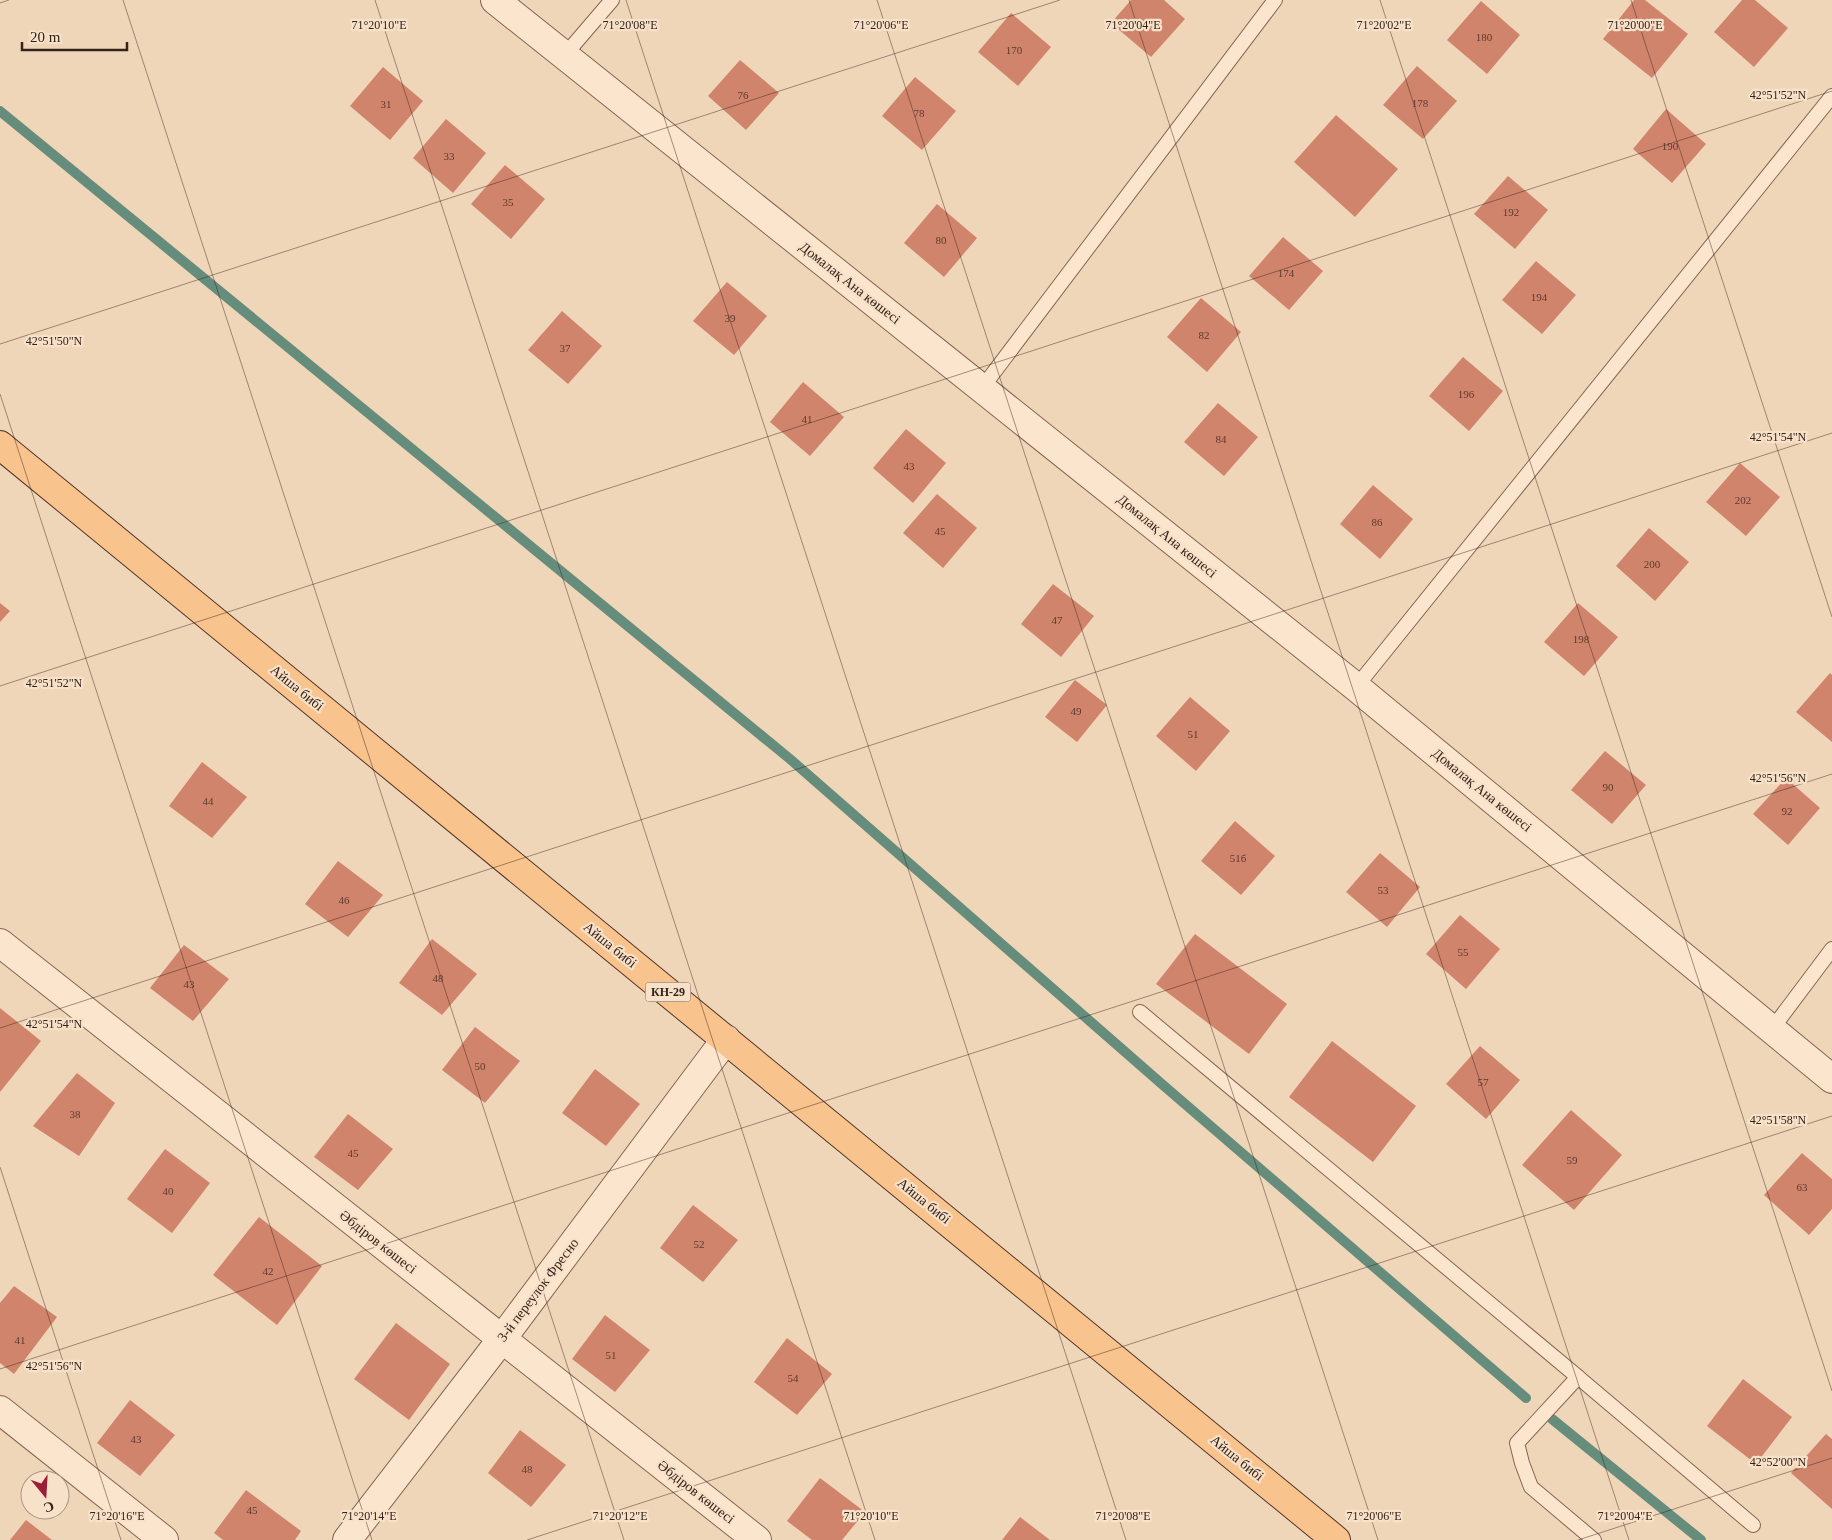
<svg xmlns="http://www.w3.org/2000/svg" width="1832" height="1540" font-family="Georgia,serif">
<rect width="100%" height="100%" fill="#f0d6b9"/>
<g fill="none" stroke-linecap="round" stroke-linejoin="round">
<g stroke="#668d7c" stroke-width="10">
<path d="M0 111 790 759 1163 1085 1526 1398"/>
<path d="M1552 1419 1701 1540"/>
</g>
</g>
<g fill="#d1846c">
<path d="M1131 0H1164L1185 19 1151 57 1111 23Z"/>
<path d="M1634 0H1645L1688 34 1652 78 1603 39Z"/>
<path d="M1742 0H1755L1788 28 1754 67 1714 32Z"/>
<path d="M1481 1 1520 35 1487 74 1447 40Z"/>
<path d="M1011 13 1051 47 1018 86 978 52Z"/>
<path d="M740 60 779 93 746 130 708 96Z"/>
<path d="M1417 66 1457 101 1423 139 1383 105Z"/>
<path d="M383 67 423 101 390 140 350 106Z"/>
<path d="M915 77 956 111 922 150 882 116Z"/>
<path d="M1666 109 1706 144 1672 183 1633 149Z"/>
<path d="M1336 115 1398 169 1355 217 1294 162Z"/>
<path d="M446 119 486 153 453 193 413 158Z"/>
<path d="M505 165 545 199 511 239 471 204Z"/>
<path d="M1508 176 1548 210 1515 249 1474 214Z"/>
<path d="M937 204 977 238 944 277 904 243Z"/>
<path d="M1283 237 1323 271 1289 310 1249 276Z"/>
<path d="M1536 261 1576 295 1542 334 1502 300Z"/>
<path d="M727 282 767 316 734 355 693 321Z"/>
<path d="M1201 298 1241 332 1207 372 1167 337Z"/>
<path d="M562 311 602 346 568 384 528 350Z"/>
<path d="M1463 357 1503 391 1469 431 1429 396Z"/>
<path d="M803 382 844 417 810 456 770 422Z"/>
<path d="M1218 403 1258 437 1224 476 1184 442Z"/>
<path d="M906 429 946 463 913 503 873 468Z"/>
<path d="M1740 463 1780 497 1746 536 1706 502Z"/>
<path d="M1373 485 1413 519 1380 559 1340 524Z"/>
<path d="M937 494 977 528 943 568 903 533Z"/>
<path d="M1649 528 1689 562 1655 601 1616 566Z"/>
<path d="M1053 584 1094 616 1061 657 1021 624Z"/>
<path d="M0 603 10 611 0 622Z"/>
<path d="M1578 603 1618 637 1584 676 1544 642Z"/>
<path d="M1830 673 1832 675V742L1796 712Z"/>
<path d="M1075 680 1107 705 1077 742 1045 717Z"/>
<path d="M1190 697 1230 731 1196 771 1156 736Z"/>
<path d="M1605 751 1646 785 1612 824 1571 790Z"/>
<path d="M202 762 247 797 212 838 169 806Z"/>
<path d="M1786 778 1820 808 1788 845 1753 814Z"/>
<path d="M1235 821 1275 856 1241 895 1201 861Z"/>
<path d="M1380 853 1420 887 1387 927 1346 892Z"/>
<path d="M338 861 383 895 348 937 305 904Z"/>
<path d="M1460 915 1500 949 1466 989 1426 954Z"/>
<path d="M1195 934 1287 1004 1249 1054 1156 984Z"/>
<path d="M432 939 477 974 442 1015 399 983Z"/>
<path d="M184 945 229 979 193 1021 150 988Z"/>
<path d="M0 1008 41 1041 0 1092Z"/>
<path d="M475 1027 520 1061 485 1103 442 1070Z"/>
<path d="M1332 1041 1416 1106 1373 1162 1289 1097Z"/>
<path d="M1480 1046 1520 1080 1486 1119 1446 1084Z"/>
<path d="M595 1069 640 1104 606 1146 562 1113Z"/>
<path d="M77 1073 115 1103 79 1156 33 1126Z"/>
<path d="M1571 1110 1622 1155 1574 1210 1522 1165Z"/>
<path d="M348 1114 393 1149 358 1190 314 1157Z"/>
<path d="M165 1149 210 1183 172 1233 127 1199Z"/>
<path d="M1802 1153 1832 1179V1209L1809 1235 1764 1195Z"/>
<path d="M693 1205 738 1240 703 1282 660 1248Z"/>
<path d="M259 1217 322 1266 277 1325 213 1275Z"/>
<path d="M14 1286 57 1317 14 1374 0 1363V1303Z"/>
<path d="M605 1315 650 1350 615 1392 572 1359Z"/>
<path d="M396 1323 450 1364 409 1420 354 1379Z"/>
<path d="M787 1338 832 1374 797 1415 754 1382Z"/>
<path d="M1743 1379 1792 1417 1756 1464 1707 1426Z"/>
<path d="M130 1400 175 1435 140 1476 97 1443Z"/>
<path d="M520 1430 566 1465 531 1507 488 1473Z"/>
<path d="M1826 1434 1832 1439V1509L1791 1473Z"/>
<path d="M820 1478 865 1512 842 1540H812L787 1521Z"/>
<path d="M246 1490 301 1531 295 1540H223L214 1533Z"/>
<path d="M1020 1517 1050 1540H1002Z"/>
<path d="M26 1520 52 1540H10Z"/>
</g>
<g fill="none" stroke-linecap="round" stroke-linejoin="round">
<g stroke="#876553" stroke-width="16">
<g id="lane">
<path d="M564 56 612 0"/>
<path d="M982 388 1275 0"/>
<path d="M1356 687 1832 96"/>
<path d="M1140 1012 1578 1377 1517 1443 1522 1463 1531 1487 1594 1540"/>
<path d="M1772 1029 1832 949"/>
<path d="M1578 1377 1753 1525"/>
</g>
</g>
<g stroke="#876553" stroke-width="30">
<g id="street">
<path d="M495 0 1356 687 1832 1079"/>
<path d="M0 943 757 1540"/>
<path d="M0 1410 164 1540"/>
<path d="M347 1540 501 1340 726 1039"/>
</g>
</g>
<g stroke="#543528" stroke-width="30">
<path id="primary" d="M0 445 1336 1540"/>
</g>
<use href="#lane" stroke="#fbe5cc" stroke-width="14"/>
<use href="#street" stroke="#fbe5cc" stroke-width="28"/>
<use href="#primary" stroke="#f8c38c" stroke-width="28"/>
</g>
<path fill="none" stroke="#352219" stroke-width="1" stroke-opacity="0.45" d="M123 0 624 1540M375 0 875 1540M626 0 1126 1540M877 0 1378 1540M1129 0 1629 1540M1380 0 1832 1391M1631 0 1832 617M0 3 9 0M0 344 1060 0M0 394 372 1540M0 686 1832 91M0 1028 1832 433M0 1167 121 1540M0 1369 1832 774M527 1540 1832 1116M1578 1540 1832 1458"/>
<g text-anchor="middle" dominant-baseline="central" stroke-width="4.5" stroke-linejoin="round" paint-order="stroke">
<g font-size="11" fill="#5c3a2e">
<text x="1484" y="37">180</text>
<text x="1014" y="50">170</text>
<text x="743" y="95">76</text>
<text x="1420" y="103">178</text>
<text x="386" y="104">31</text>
<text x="919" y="113">78</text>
<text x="1670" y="146">190</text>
<text x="449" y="156">33</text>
<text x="508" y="202">35</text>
<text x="1511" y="212">192</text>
<text x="941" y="240">80</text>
<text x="1286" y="273">174</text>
<text x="1539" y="297">194</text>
<text x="730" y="318">39</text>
<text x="1204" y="335">82</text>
<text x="565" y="348">37</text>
<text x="1466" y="394">196</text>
<text x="807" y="419">41</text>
<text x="1221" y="439">84</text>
<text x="909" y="466">43</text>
<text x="1743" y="500">202</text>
<text x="1377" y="522">86</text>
<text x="940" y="531">45</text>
<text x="1652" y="564">200</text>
<text x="1057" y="620">47</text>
<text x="1581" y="639">198</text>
<text x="1076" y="711">49</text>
<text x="1193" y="734">51</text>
<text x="1608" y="787">90</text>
<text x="208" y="801">44</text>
<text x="1787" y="811">92</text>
<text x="1238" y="858">51б</text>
<text x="1383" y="890">53</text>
<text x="344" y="900">46</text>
<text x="1463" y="952">55</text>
<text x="438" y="978">48</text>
<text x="189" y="984">43</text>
<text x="480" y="1066">50</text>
<text x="1483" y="1082">57</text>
<text x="75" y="1114">38</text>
<text x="353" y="1153">45</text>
<text x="1572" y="1160">59</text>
<text x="1802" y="1187">63</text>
<text x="168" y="1191">40</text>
<text x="699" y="1244">52</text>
<text x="268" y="1271">42</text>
<text x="20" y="1340">41</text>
<text x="611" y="1355">51</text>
<text x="793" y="1378">54</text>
<text x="136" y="1439">43</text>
<text x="527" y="1469">48</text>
<text x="252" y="1510">45</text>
</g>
<rect fill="#f7e1c9" stroke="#6f5b4e" stroke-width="1" x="645.5" y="982.5" width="45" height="19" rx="4"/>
<g font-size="12" font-weight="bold" fill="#352219">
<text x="668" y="992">КН-29</text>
</g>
<g font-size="14" fill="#352219" stroke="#f7e1c9">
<text transform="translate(850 283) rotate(38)">Домалақ Ана көшесі</text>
<text transform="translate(1167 536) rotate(39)">Домалақ Ана көшесі</text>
<text transform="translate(297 688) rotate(39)">Айша бибі</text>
<text transform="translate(1482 790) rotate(39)">Домалақ Ана көшесі</text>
<text transform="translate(610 945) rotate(39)">Айша бибі</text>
<text transform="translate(924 1201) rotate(39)">Айша бибі</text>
<text transform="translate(378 1242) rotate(38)">Әбдіров көшесі</text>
<text transform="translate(538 1290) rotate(-53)">3-й переулок Фресно</text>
<text transform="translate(1237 1458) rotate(39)">Айша бибі</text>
<text transform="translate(696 1492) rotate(38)">Әбдіров көшесі</text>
</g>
</g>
<g font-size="12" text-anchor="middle" fill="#352219" stroke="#f7e1c9" stroke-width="4.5" stroke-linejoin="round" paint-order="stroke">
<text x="379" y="29">71°20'10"E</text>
<text x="630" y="29">71°20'08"E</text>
<text x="881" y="29">71°20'06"E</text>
<text x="1133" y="29">71°20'04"E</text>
<text x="1384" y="29">71°20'02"E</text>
<text x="1635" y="29">71°20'00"E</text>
<text x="1778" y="99">42°51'52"N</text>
<text x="54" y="345">42°51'50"N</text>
<text x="1778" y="441">42°51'54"N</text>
<text x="54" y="687">42°51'52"N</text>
<text x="1778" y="782">42°51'56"N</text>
<text x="54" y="1028">42°51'54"N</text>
<text x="1778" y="1124">42°51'58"N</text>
<text x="54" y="1370">42°51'56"N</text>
<text x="1778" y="1466">42°52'00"N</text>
<text x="117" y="1520">71°20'16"E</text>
<text x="369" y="1520">71°20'14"E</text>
<text x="620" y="1520">71°20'12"E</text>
<text x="871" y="1520">71°20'10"E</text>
<text x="1123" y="1520">71°20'08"E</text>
<text x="1374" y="1520">71°20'06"E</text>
<text x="1625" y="1520">71°20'04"E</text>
</g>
<g transform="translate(45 1495) rotate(162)"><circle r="24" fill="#f7e1c9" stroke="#a99583"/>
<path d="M0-4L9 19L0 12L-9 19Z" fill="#9a1f36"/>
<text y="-8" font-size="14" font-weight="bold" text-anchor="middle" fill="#352219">С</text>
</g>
<path d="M22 42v8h105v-8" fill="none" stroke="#352219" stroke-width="2.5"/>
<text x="30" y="42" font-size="15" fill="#352219" stroke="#f7e1c9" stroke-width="4" paint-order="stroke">20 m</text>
</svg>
